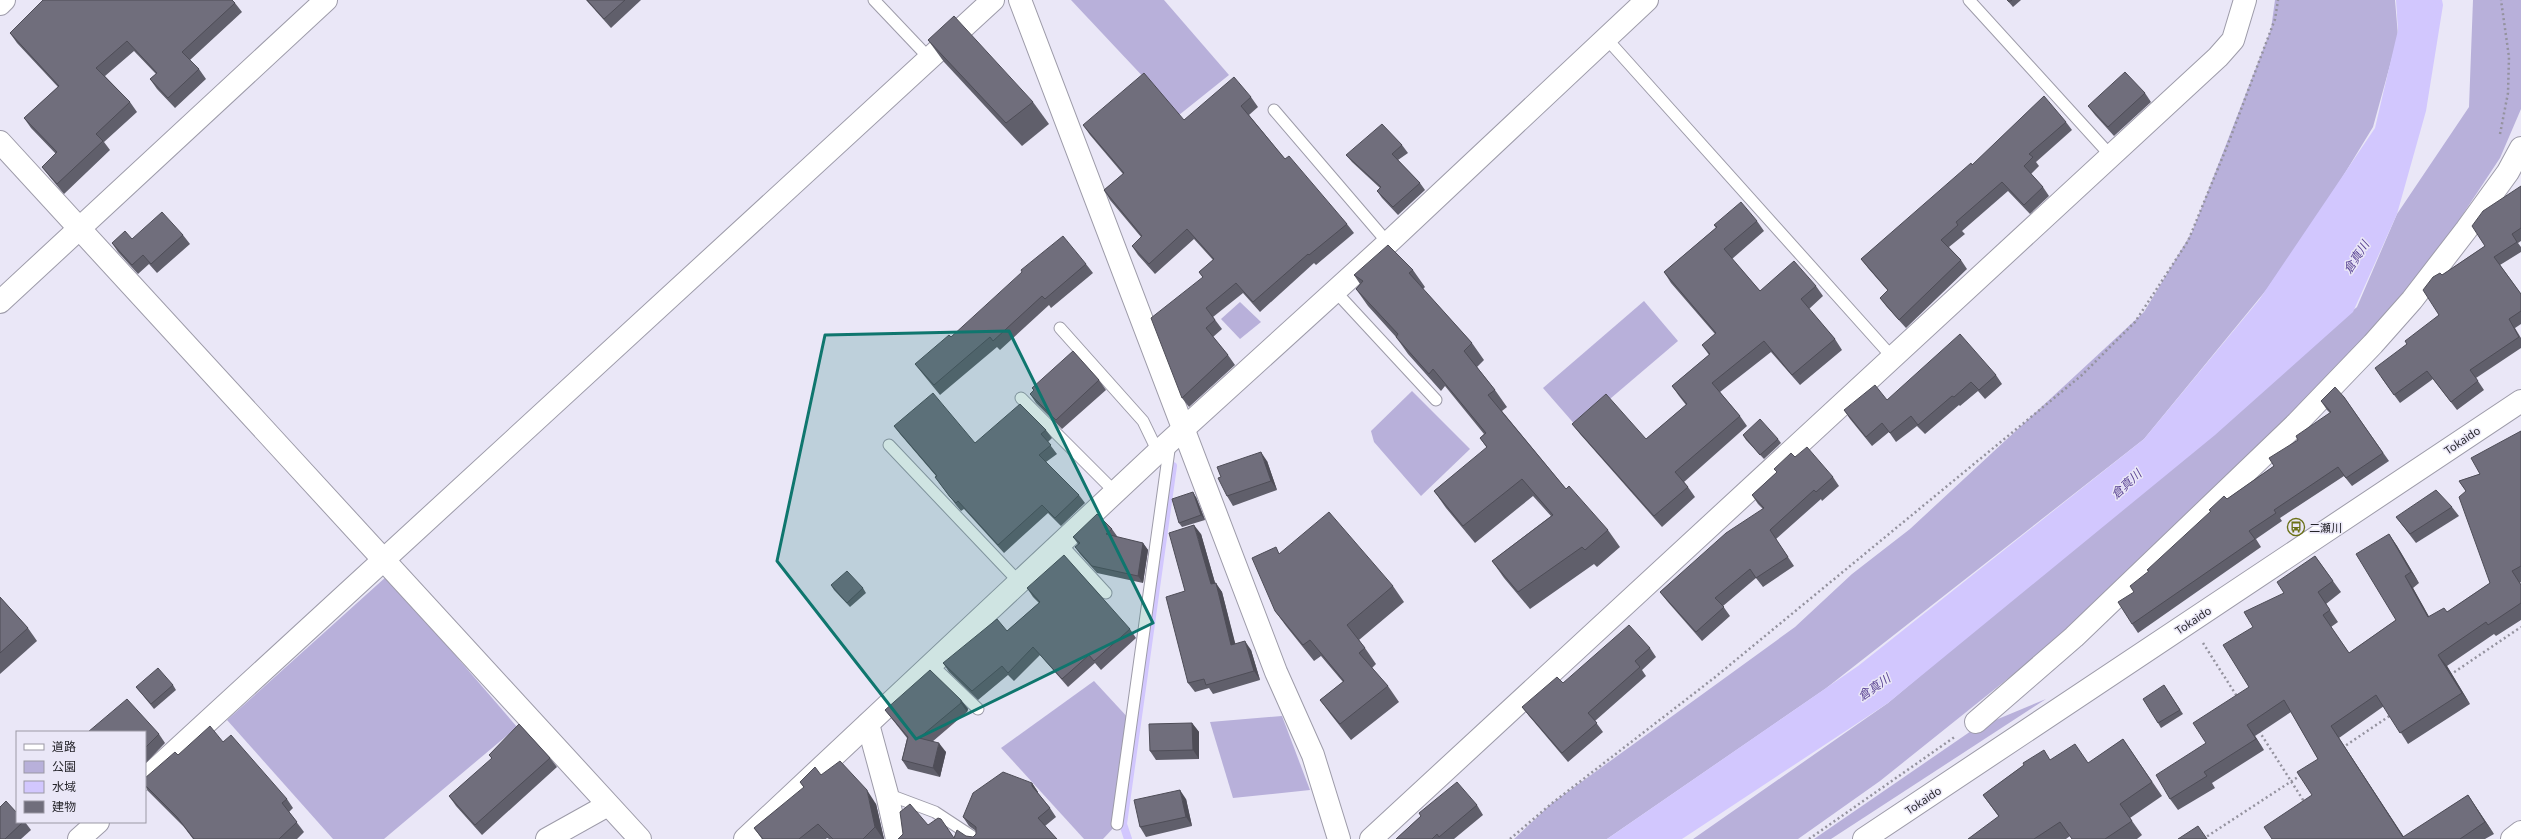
<svg xmlns="http://www.w3.org/2000/svg" width="2521" height="839" font-family="'Noto Sans','Noto Sans JP',sans-serif">
<rect width="100%" height="100%" fill="#eae7f7"/>
<g fill="#b8b0da">
<path d="M1071 0H1164L1229 75 1179 115Z"/>
<path d="M2275 0H2395L2398 36 2373 127 2326 204 2267 289 2144 439 1825 689 1607 839H1514L1551 804 1795 627 1852 574 1910 529 2144 312 2192 232 2271 29Z"/>
<path d="M2473 0H2521V109L2500 158 2436 255 2374 329 2201 506 2040 653 1880 781 1798 839H1693L1888 703 2357 307 2397 214 2469 107Z"/>
<path d="M1644 301 1678 341 1577 427 1543 388Z"/>
<path d="M1240 302 1261 322 1240 339 1221 319Z"/>
<path d="M1412 391 1470 449 1421 496 1374 442 1371 431Z"/>
<path d="M387 576 517 727 384 839H333L227 720Z"/>
<path d="M1094 681 1131 721 1117 824 1103 839H1084L1001 748Z"/>
<path d="M2046 699 1831 839H1814L1974 729Z"/>
<path d="M1282 716 1310 790 1233 798 1210 722Z"/>
</g>
<path fill="#d2c7fe" d="M2396 0H2442L2443 5 2426 111 2397 214 2353 312 2215 435 1888 703 1682 839H1607L1858 666 2144 439 2259 300 2375 128 2398 30Z"/>
<g fill="none" stroke-linecap="round" stroke-linejoin="round">
<path stroke="#d2c7fe" stroke-width="8" d="M1128 839 1123 824 1173 466"/>
<g stroke="#9d9ba9" stroke-width="13">
<g id="lane">
<path d="M874 0 929 58"/>
<path d="M1969 0 2111 156"/>
<path d="M1606 38 1893 358"/>
<path d="M1274 110 1388 243"/>
<path d="M1335 291 1436 400"/>
<path d="M1060 328 1143 421 1158 452"/>
<path d="M1021 398 1115 492"/>
<path d="M889 445 1019 582"/>
<path d="M1060 543 1106 593"/>
<path d="M931 664 978 709"/>
<path d="M887 794 935 812 976 839"/>
<path d="M1117 824 1170 443"/>
</g>
</g>
<g stroke="#9d9ba9" stroke-width="24">
<g id="street">
<path d="M1020 0 1276 672 1313 755 1339 839"/>
<path d="M0 4 4 0"/>
<path d="M0 142 640 839"/>
<path d="M0 302 326 0"/>
<path d="M1976 722 2074 637 2297 423 2373 344 2412 300 2466 230 2508 172 2521 148"/>
<path d="M868 724 887 794 897 839"/>
<path d="M145 779 993 0"/>
<path d="M79 839 98 822"/>
<path d="M547 839 608 805"/>
<path d="M745 839 1158 452 1388 243 1647 0"/>
<path d="M1371 839 2218 57 2233 40 2245 0"/>
<path d="M2512 839 2521 832"/>
</g>
</g>
<g stroke="#9d9ba9" stroke-width="24">
<path id="secondary" d="M1864 839 2521 401"/>
</g>
<g stroke="#94929e" stroke-width="2.5" stroke-dasharray="2 3" stroke-linecap="butt">
<path d="M2500 134 2508 93 2509 57 2501 0"/>
<path d="M2203 643 2238 698"/>
<path d="M2450 675 2521 627"/>
<path d="M2259 731 2305 803"/>
<path d="M2342 748 2391 715"/>
<path d="M1510 839 1551 804 1714 678 2082 375 2135 322 2188 241 2228 144 2275 19 2278 0"/>
<path d="M1809 839 1956 736"/>
<path d="M2203 839 2301 775"/>
</g>
<use href="#lane" stroke="#fff" stroke-width="11"/>
<use href="#street" stroke="#fff" stroke-width="22"/>
<use href="#secondary" stroke="#fff" stroke-width="22"/>
</g>
<g fill="#605f6b">
<path d="M586 0H641L611 28Z"/>
<path d="M2007 0H2021L2013 7Z"/>
<path d="M235 3 242 12 190 60 199 69 206 79 175 108 157 89 150 79 156 74 134 51 105 76 130 102 137 112 104 142 110 150 64 194 49 176 42 167 56 154 31 128 24 118 58 87 17 43 10 33Z"/>
<path d="M928 40 1033 102 1049 124 1022 146 944 62Z"/>
<path d="M2145 93 2151 102 2114 136 2095 115 2088 106Z"/>
<path d="M1251 97 1258 107 1249 115 1285 159 1347 224 1354 233 1316 265 1314 263 1260 312 1243 293 1213 317 1222 329 1213 337 1228 355 1235 365 1189 407 1182 398 1203 278 1199 272 1213 260 1194 239 1155 274 1138 255 1132 246 1141 237 1110 200 1104 190 1123 174 1090 135 1083 125 1184 120Z"/>
<path d="M2066 122 2072 130 2036 162 2039 166 2031 174 2043 187 2049 196 2030 214 2008 191 1962 231 1965 234 1949 247 1961 260 1967 269 1906 328 1886 306 1880 298 1888 291 1868 268 1861 259 1972 165Z"/>
<path d="M1402 145 1408 153 1398 160 1420 183 1425 190 1398 215 1382 198 1377 191 1380 188 1352 162 1346 155Z"/>
<path d="M2521 186V241L2518 243 2521 247V252L2500 265 2521 294V324L2515 328 2521 338V348L2476 378 2484 390 2457 410 2433 379 2400 403 2381 377 2407 344 2439 315 2442 275 2485 246Z"/>
<path d="M1757 221 1764 231 1732 259 1760 291 1816 286 1823 296 1809 309 1835 339 1842 350 1800 385 1771 352 1720 392 1740 416 1747 426 1684 482 1688 487 1695 497 1662 527 1580 434 1572 424 1646 439 1686 405 1679 396 1672 386 1709 355 1702 345 1715 334 1671 283 1664 272 1716 228 1714 225Z"/>
<path d="M183 235 190 244 157 273 149 264 138 274 118 252 112 243Z"/>
<path d="M1086 264 1093 273 1051 308 1049 305 1000 350 997 347 940 395 922 373 915 364 951 337Z"/>
<path d="M1413 270 1425 287 1423 289 1472 343 1484 360 1477 367 1495 390 1507 407 1502 411 1566 489 1608 530 1620 547 1597 567 1594 564 1530 609 1504 578 1492 561 1551 516 1533 496 1475 543 1446 508 1434 491 1487 448 1480 438 1484 434 1445 386 1441 391 1408 354 1396 337 1368 306 1356 289 1360 284 1354 275Z"/>
<path d="M1996 375 2002 384 1985 399 1978 391 1960 406 1959 405 1925 434 1917 426 1896 442 1889 432 1872 446 1850 419 1844 410Z"/>
<path d="M1099 380 1106 390 1062 429 1036 403 1030 394 1034 391 1032 388Z"/>
<path d="M2344 397 2389 461 2352 486 2344 476 2280 518 2282 521 2256 539 2261 547 2138 633 2132 624 2134 592 2149 571 2227 499 2274 466 2298 440 2330 413 2327 410 2321 401Z"/>
<path d="M894 426 975 443 1046 430 1052 438 1048 442 1057 454 1046 462 1079 495 1085 503 1061 526 1048 513 1004 553 964 509 961 511 956 505 935 477 936 476 900 434Z"/>
<path d="M2521 431V582L2520 583 2521 584V620L2496 636 2494 634 2447 666 2470 704 2408 744 2384 706 2339 738 2404 837 2468 795 2494 834 2485 839H2272L2312 795 2318 759 2291 712 2255 736 2264 750 2212 783 2215 788 2178 810 2170 799 2206 743 2249 687 2253 627 2284 593 2315 556 2341 592 2326 604 2338 622 2331 627 2349 653 2396 620 2389 534 2397 546 2419 583 2413 588 2429 617 2447 612 2490 583 2466 491 2459 481 2480 474Z"/>
<path d="M1743 435 1778 439 1781 443 1764 459 1746 440Z"/>
<path d="M1795 457 1833 477 1839 486 1822 501 1821 499 1776 539 1794 566 1763 587 1756 578 1723 606 1730 616 1702 641 1667 601 1660 592 1763 509 1758 504 1752 495 1777 472 1774 469Z"/>
<path d="M1267 461 1277 490 1233 506 1227 496 1221 477Z"/>
<path d="M1196 497 1205 520 1182 527 1179 523Z"/>
<path d="M2452 507 2459 516 2416 543 2396 517Z"/>
<path d="M1112 529 1117 536 1116 537 1143 543 1148 550 1143 583 1097 573 1080 554 1075 547 1078 544 1073 537Z"/>
<path d="M1201 534 1215 583 1222 592 1235 644 1251 650 1260 680 1213 694 1209 688 1195 692 1188 683 1185 591Z"/>
<path d="M1280 553 1393 586 1404 602 1359 640 1365 648 1376 664 1372 668 1388 686 1399 702 1351 740 1332 716 1320 700 1343 682 1321 656 1314 661 1286 626 1275 611Z"/>
<path d="M831 585 863 588 866 593 850 607 834 590Z"/>
<path d="M1027 588 1130 629 1136 638 1101 670 1095 663 1068 687 1040 655 1014 681 1008 675 978 700 949 672 943 663 1007 631 1039 603 1033 597Z"/>
<path d="M0 597 28 628 37 641 0 674Z"/>
<path d="M1650 648 1656 657 1642 670 1646 676 1595 721 1603 732 1568 762 1529 716 1522 707 1563 683Z"/>
<path d="M173 685 176 690 154 709 136 687Z"/>
<path d="M2164 685 2183 714 2161 728 2158 723Z"/>
<path d="M961 700 968 709 967 712 932 742 946 752 940 777 908 769 902 760 907 738 892 719 885 710Z"/>
<path d="M1192 723 1199 732V759L1156 760 1150 751Z"/>
<path d="M145 732 159 734 165 743 145 764Z"/>
<path d="M2123 739 2162 796 2130 818 2142 835 2137 839H2072L2070 836 2066 839H1968L1999 817 1983 795 2024 765 2051 760 2089 763Z"/>
<path d="M223 742 287 799 293 808 289 812 304 832 297 839H193L184 827 148 791 145 786V778L178 755Z"/>
<path d="M489 755 550 758 557 767 482 835 456 806 449 796 492 759Z"/>
<path d="M821 775 876 804 884 839H829L827 838 826 839H762L754 828 804 788 800 782Z"/>
<path d="M1032 783 1038 792V793L1050 808 1056 817 1045 826 1057 839H898L928 825 954 838 966 836 973 837 976 834V831L969 826 963 817Z"/>
<path d="M1186 799 1192 826 1146 837 1140 827Z"/>
<path d="M1477 805 1483 815 1454 839H1396L1421 816 1419 813Z"/>
<path d="M17 822H25L31 830 21 839H0Z"/>
</g>
<g fill="#4e4d57">
<path d="M1261 452 1267 461 1277 490 1271 481Z"/>
<path d="M1193 492 1196 497 1205 520 1201 515Z"/>
<path d="M1194 525 1201 534 1218 593 1211 584Z"/>
<path d="M2389 534 2397 546 2419 583 2411 572Z"/>
<path d="M1143 543 1148 550 1143 583 1138 576Z"/>
<path d="M2405 576 2413 588 2436 629 2428 617Z"/>
<path d="M1216 583 1222 592 1238 654 1231 645Z"/>
<path d="M1245 641 1251 650 1260 680 1254 671Z"/>
<path d="M2438 655 2447 666 2470 704 2462 693Z"/>
<path d="M961 700 968 709 967 712 961 703Z"/>
<path d="M1192 723 1199 732V759L1193 750Z"/>
<path d="M2247 725 2255 736 2264 750 2256 739Z"/>
<path d="M2331 726 2339 738 2405 839H2404Z"/>
<path d="M939 743 946 752 940 777 933 768Z"/>
<path d="M1032 783 1038 792V795L1032 786Z"/>
<path d="M867 790 876 804 884 839H883L875 827Z"/>
<path d="M1180 790 1186 799 1192 826 1186 817Z"/>
<path d="M2468 795 2494 834 2485 822Z"/>
</g>
<g fill="#706e7c" stroke="#4e4d57">
<path d="M43 0H232L235 3 182 52 199 69 168 98 150 79 157 73 127 41 96 68 130 102 96 134 103 141 57 184 42 167 57 152 24 118 59 86 10 33Z"/>
<path d="M587 0H625L604 19Z"/>
<path d="M2007 0H2012L2009 2Z"/>
<path d="M954 16 1033 102 1006 123 928 40Z"/>
<path d="M2125 72 2145 93 2108 127 2088 106Z"/>
<path d="M1144 73 1184 120 1234 77 1251 97 1241 106 1285 159 1289 156 1347 224 1309 255 1308 254 1253 302 1236 283 1206 308 1215 320 1206 328 1228 355 1182 398 1151 318 1203 277 1199 272 1214 259 1187 229 1149 264 1132 246 1142 236 1104 190 1124 173 1083 125Z"/>
<path d="M2044 96 2066 122 2029 154 2033 157 2024 166 2043 187 2024 205 2002 182 1956 222 1958 225 1941 240 1961 260 1899 320 1880 298 1888 290 1861 259 1971 163 1972 165Z"/>
<path d="M1382 124 1402 145 1392 154 1420 183 1393 207 1377 191 1381 187 1346 155Z"/>
<path d="M2521 186V228L2512 234 2517 242 2494 257 2521 294V311L2509 319 2519 337 2470 370 2478 381 2451 402 2427 371 2394 395 2375 368 2407 344 2405 341 2439 315 2423 290 2433 277 2440 273 2442 275 2485 246 2472 226 2483 211Z"/>
<path d="M1741 202 1757 221 1724 249 1760 291 1794 261 1816 286 1801 299 1835 339 1792 375 1764 341 1712 383 1740 416 1675 472 1688 487 1654 516 1572 424 1606 394 1646 439 1687 404 1672 386 1710 354 1702 345 1716 333 1664 272 1717 227 1714 225Z"/>
<path d="M162 212 183 235 151 264 143 255 132 265 112 243 125 231 132 239Z"/>
<path d="M1063 236 1086 264 1045 299 1042 296 993 341 990 337 934 385 915 364 949 335 951 337 1022 272 1021 270Z"/>
<path d="M1388 245 1413 270 1409 273 1472 343 1464 351 1495 390 1488 395 1566 489 1569 486 1608 530 1585 550 1582 547 1518 592 1492 561 1553 515 1522 479 1463 526 1434 491 1487 447 1480 438 1486 433 1433 369 1429 374 1396 337 1398 334 1356 289 1363 281 1354 275Z"/>
<path d="M1960 334 1996 375 1979 390 1971 382 1954 397 1952 396 1918 425 1911 416 1890 433 1882 423 1866 437 1844 410 1875 385 1887 400Z"/>
<path d="M1073 351 1099 380 1056 420 1030 394 1034 390 1032 388Z"/>
<path d="M2335 387 2344 397 2383 453 2346 478 2338 467 2274 510 2276 513 2249 531 2255 539 2132 624 2118 602 2134 592 2130 586 2149 571 2147 570 2211 511 2209 510 2224 496 2227 499 2274 466 2269 458 2298 440 2296 436 2331 412 2321 401Z"/>
<path d="M933 393 975 443 1020 404 1046 430 1041 434 1051 445 1039 455 1079 495 1055 518 1042 505 998 545 958 501 956 503 950 497 935 477 937 476 894 426Z"/>
<path d="M1760 419 1778 439 1760 455 1743 435Z"/>
<path d="M2521 431V566L2512 571 2521 585V603L2488 625 2486 622 2438 655 2462 693 2400 733 2376 695 2331 726 2403 837 2468 795 2485 822 2460 839H2272L2264 827 2312 795 2297 772 2318 759 2284 700 2247 725 2256 739 2204 772 2207 776 2170 799 2156 775 2206 743 2193 723 2249 687 2223 645 2253 627 2244 612 2284 593 2277 582 2315 556 2333 581 2318 592 2330 610 2323 615 2349 653 2396 620 2356 554 2389 534 2411 572 2405 576 2428 617 2444 608 2447 612 2490 583 2459 497 2466 491 2459 481 2480 474 2471 458Z"/>
<path d="M1807 447 1833 477 1816 492 1814 490 1770 530 1788 557 1756 578 1750 569 1715 598 1724 607 1696 632 1660 592 1726 533 1764 508 1752 495 1777 472 1774 469 1791 453 1795 457Z"/>
<path d="M1261 452 1271 481 1227 496 1218 478 1221 477 1217 467Z"/>
<path d="M2436 490 2452 507 2410 534 2396 517Z"/>
<path d="M1193 492 1201 515 1179 523 1172 499Z"/>
<path d="M1329 512 1393 586 1347 625 1365 648 1359 653 1388 686 1340 724 1320 700 1344 681 1310 640 1303 645 1275 611 1252 558 1276 547 1279 554Z"/>
<path d="M1097 514 1112 529 1106 534 1143 543 1138 576 1092 566 1075 547 1080 543 1073 537Z"/>
<path d="M1194 525 1211 584 1216 583 1231 645 1245 641 1254 671 1206 685 1204 679 1188 683 1166 597 1185 591 1169 533Z"/>
<path d="M1064 555 1130 629 1094 661 1089 655 1062 679 1033 647 1008 673 1002 666 972 691 943 663 997 619 1007 631 1040 602 1027 588Z"/>
<path d="M847 571 863 588 847 603 831 585Z"/>
<path d="M0 597 28 628 0 653Z"/>
<path d="M1629 625 1650 648 1635 661 1640 667 1588 713 1597 723 1562 753 1522 707 1557 677 1563 683Z"/>
<path d="M158 668 173 685 151 704 136 687Z"/>
<path d="M930 670 961 700V703L919 738 939 743 933 768 902 760 908 737 885 710Z"/>
<path d="M2164 685 2180 710 2158 723 2143 699Z"/>
<path d="M127 699 159 734 145 748V732H88Z"/>
<path d="M1192 723 1193 750 1150 751 1149 724Z"/>
<path d="M519 724 550 758 475 825 449 796 492 758 489 755Z"/>
<path d="M210 726 223 742 231 735 287 799 282 803 297 822 279 839H194L177 817 145 785V778L175 752 178 755Z"/>
<path d="M2123 739 2152 782 2120 804 2132 821 2105 839H2072L2060 822 2034 839H1968L1999 816 1983 795 2024 765 2023 763 2044 750 2050 760 2075 744 2088 763Z"/>
<path d="M840 761 867 790 875 827 863 839H833L818 824 799 839H763L754 828 804 787 800 782 815 767 821 775Z"/>
<path d="M1003 772 1032 783V786L1050 808 1038 818 1057 839H898L903 834 900 812 910 804 928 825 938 818 941 819 954 838 957 830 966 836 973 837 976 834V827L963 817 973 793Z"/>
<path d="M1457 782 1477 805 1439 837 1437 834 1432 839H1396L1421 816 1419 813Z"/>
<path d="M1180 790 1186 817 1140 827 1134 800Z"/>
<path d="M6 801 17 813V822H23L5 839H0V807Z"/>
<path d="M2198 826 2207 839H2178Z"/>
</g>
<path fill="#0f766e" fill-opacity="0.2" stroke="#0f766e" stroke-width="3" stroke-linejoin="round" d="M1009 331 1153 623 916 739 777 561 825 335Z"/>
<defs>
<g id="bus-ring" transform="scale(0.9)"><circle r="9.5" fill="#eae7f7" stroke="#6b7117" stroke-width="1.5"/><path d="M-5-6H5V4H4V6H2V4H-2V6H-4V4H-5ZM-3.5-4V0h7V-4ZM-3.5 1.2v1.5H-2V1.2ZM2 1.2v1.5H3.5V1.2Z" fill="#6b7117"/></g>
</defs>
<g fill-rule="evenodd">
<use href="#bus-ring" x="2296" y="527"/>
</g>
<g text-anchor="middle" dominant-baseline="central" stroke-width="3" stroke-linejoin="round" paint-order="stroke">
<g font-size="11" fill="#25242a" stroke="#eae7f7">
<text transform="translate(2462 440) rotate(-34)">Tokaido</text>
<text transform="translate(2193 620) rotate(-34)">Tokaido</text>
<text transform="translate(1923 800) rotate(-34)">Tokaido</text>
</g>
<g font-size="11" fill="#25242a" stroke="#eae7f7" text-anchor="start">
<text x="2309" y="527">二瀬川</text>
</g>
<g font-size="12" font-style="italic" fill="#5b4594" stroke="#eae7f7">
<text transform="translate(2356 257) rotate(-57)">倉真川</text>
<text transform="translate(2126 484) rotate(-43)">倉真川</text>
<text transform="translate(1874 687) rotate(-35)">倉真川</text>
</g>
</g>
<rect x="16" y="731" width="130" height="92" fill="#eae7f7" stroke="#9b99a5"/>
<rect x="24" y="744" width="20" height="6" fill="#ffffff" stroke="#9b99a5"/>
<text x="52" y="751" font-size="12" fill="#25242a">道路</text>
<rect x="24" y="761" width="20" height="12" fill="#b8b0da" stroke="#9b99a5"/>
<text x="52" y="771" font-size="12" fill="#25242a">公園</text>
<rect x="24" y="781" width="20" height="12" fill="#d2c7fe" stroke="#9b99a5"/>
<text x="52" y="791" font-size="12" fill="#25242a">水域</text>
<rect x="24" y="801" width="20" height="12" fill="#706e7c" stroke="#9b99a5"/>
<text x="52" y="811" font-size="12" fill="#25242a">建物</text>
</svg>
